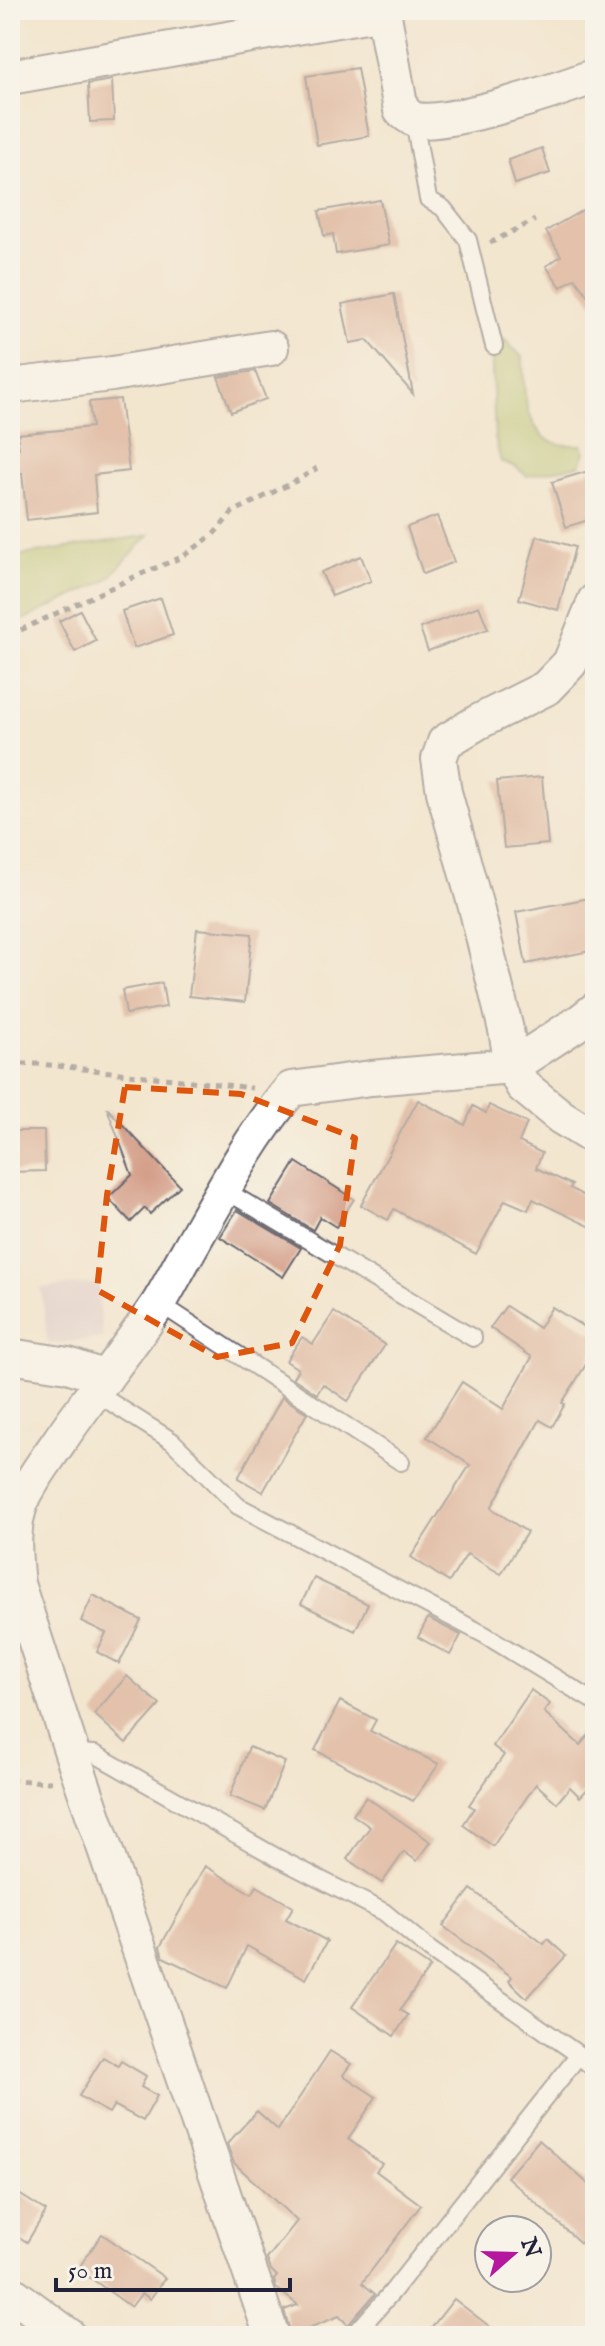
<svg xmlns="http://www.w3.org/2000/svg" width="605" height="2346" font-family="'IM FELL English',serif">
<rect width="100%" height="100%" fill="#f7f3e8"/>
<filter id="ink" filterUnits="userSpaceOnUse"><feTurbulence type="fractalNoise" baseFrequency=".0125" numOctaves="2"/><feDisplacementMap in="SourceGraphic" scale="16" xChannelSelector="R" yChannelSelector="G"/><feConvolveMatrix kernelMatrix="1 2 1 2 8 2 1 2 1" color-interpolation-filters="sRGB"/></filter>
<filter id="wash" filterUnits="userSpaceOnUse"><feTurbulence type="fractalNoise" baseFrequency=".006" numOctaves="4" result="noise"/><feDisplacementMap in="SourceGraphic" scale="32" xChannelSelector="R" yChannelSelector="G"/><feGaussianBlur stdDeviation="1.8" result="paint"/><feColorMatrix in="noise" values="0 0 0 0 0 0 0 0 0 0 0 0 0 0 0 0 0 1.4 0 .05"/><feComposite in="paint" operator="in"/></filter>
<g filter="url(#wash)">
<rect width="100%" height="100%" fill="#f3e6cf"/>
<path fill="#d2bdc8" d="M97 1283 103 1338 48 1344 41 1288Z"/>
<g fill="#abbe62" stroke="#66704e" stroke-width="2">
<path d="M505 340 523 358C523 385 524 426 550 441 559 446 572 445 582 445L585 452 580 465 527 476 516 467 501 462 495 438 491 344Z"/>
<path d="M149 535 106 581 10 626V557Z"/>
</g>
<g id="blocks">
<g fill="#d0957f">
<path d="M357 68 369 136 317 145 306 76Z"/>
<path d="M112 80 114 121 90 122 88 84Z"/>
<path d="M542 148 550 173 515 184 508 160Z"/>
<path d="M380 200 389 245 336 254 333 234 324 236 319 211Z"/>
<path d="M595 203V306L575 278 561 287 546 266 561 256 546 231Z"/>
<path d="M394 294 413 394 367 340 350 343 342 304Z"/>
<path d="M255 371 266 399 231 412 218 377Z"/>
<path d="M120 399 129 471 94 475 97 512 27 520 22 473 10 474V449L19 448 17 434 92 427 89 402Z"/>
<path d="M595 469V518L566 527 552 482Z"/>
<path d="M437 516 454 562 423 574 407 527Z"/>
<path d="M537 536 575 547 558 610 519 599Z"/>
<path d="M361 556 371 581 332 596 321 572Z"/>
<path d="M161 598 173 635 134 648 122 611Z"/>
<path d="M479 606 488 629 428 651 420 628Z"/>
<path d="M80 610 96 641 75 652 59 621Z"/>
<path d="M542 777 548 844 504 848 497 781Z"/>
<path d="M595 897V950L526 964 516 912Z"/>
<path d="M197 929 252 934 245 1002 189 996Z"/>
<path d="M162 983 166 1007 126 1014 122 990Z"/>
<path d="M418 1100 465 1125 473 1106 486 1113 489 1105 527 1123 519 1142 542 1153 536 1168 572 1185 570 1188 595 1202V1229L533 1199 528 1210 505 1200 476 1254 394 1209 388 1220 361 1205Z"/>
<path d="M107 1108 180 1186 150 1214 145 1208 131 1222 108 1198 132 1175Z"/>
<path d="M10 1131H44L45 1171 10 1172Z"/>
<path d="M296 1162 354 1199 336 1227 320 1217 313 1230 270 1204Z"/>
<path d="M237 1210 301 1248 283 1277 220 1237Z"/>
<path d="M506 1306 539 1328 552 1307 595 1334V1350L562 1403 565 1404 552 1427 540 1420 491 1508 527 1532 501 1574 467 1554 449 1582 411 1557 470 1465 427 1437 462 1382 503 1409 532 1357 490 1328Z"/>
<path d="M334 1312 385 1345 348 1401 323 1384 317 1394 293 1378 298 1369 286 1361 302 1337 313 1344Z"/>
<path d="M282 1397 307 1413 263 1492 238 1478Z"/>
<path d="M314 1578 368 1604 355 1631 301 1604Z"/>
<path d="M93 1595 141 1620 119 1664 97 1652 106 1633 81 1621Z"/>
<path d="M428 1618 461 1635 450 1655 418 1637Z"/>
<path d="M127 1676 160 1705 126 1743 94 1714Z"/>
<path d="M531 1690 550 1704 544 1712 580 1745 595 1728V1781L580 1797 570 1787 557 1803 536 1784 493 1846 463 1825 474 1808 469 1805 504 1755 493 1746Z"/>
<path d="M340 1701 376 1720 370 1731 439 1764 413 1801 315 1750Z"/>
<path d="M249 1747 285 1762 265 1810 230 1796Z"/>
<path d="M366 1797 431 1842 417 1861 404 1852 382 1883 347 1859 370 1827 353 1815Z"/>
<path d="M205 1866 252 1894 257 1886 293 1907 286 1919 327 1941 306 1979 247 1946 227 1988 163 1957 160 1947Z"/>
<path d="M471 1889 544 1944 548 1939 566 1956 527 1998 509 1981 512 1977 443 1926Z"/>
<path d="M396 1944 430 1967 400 2010 408 2015 394 2036 352 2007Z"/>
<path d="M330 2051 351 2064 343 2075 376 2097 348 2139 382 2164 376 2171 421 2205 362 2283 375 2294 348 2325 339 2316 291 2335 284 2310 298 2305 276 2288 274 2280 277 2276 271 2270 267 2259 297 2221 234 2163 227 2144 257 2111 278 2130Z"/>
<path d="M103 2057 118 2066 121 2061 146 2076 141 2087 157 2096 143 2121 114 2105 109 2113 79 2096Z"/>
<path d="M539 2140 595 2190V2256L507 2177Z"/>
<path d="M19 2194 46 2211 27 2242 10 2231V2209Z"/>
<path d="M102 2234 165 2278 150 2299 142 2293 131 2307 78 2269Z"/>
<path d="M454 2299 502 2336H425Z"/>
</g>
</g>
</g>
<g filter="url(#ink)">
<use href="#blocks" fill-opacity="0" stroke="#6b676f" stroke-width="2"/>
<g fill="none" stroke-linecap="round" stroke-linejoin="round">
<g stroke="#6b676f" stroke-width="20">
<g id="service">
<path d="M414 120 428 199 443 208 468 240 494 346"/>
<path d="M223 1189 473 1338"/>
<path d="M159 1303 401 1462"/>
<path d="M93 1391 172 1441 238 1506 485 1635 595 1702"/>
<path d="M72 1753 95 1754 276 1857 384 1912 430 1950 579 2055 595 2070"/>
<path d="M353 2336 392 2292 579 2055"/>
</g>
</g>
<g stroke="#6b676f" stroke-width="38">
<g id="minor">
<path d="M383 10 401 110C406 114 411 119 417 120 449 126 561 89 595 76"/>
<path d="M10 77 383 12"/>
<path d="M10 386 112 374 271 348"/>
<path d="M595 601 570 663 546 688 478 722 445 742 439 759 444 792 477 911 506 1030 512 1066 523 1086 561 1117 595 1138"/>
<path d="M10 1356 68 1365 105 1378"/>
<path d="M10 2292 69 2336"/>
<path d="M272 2336 72 1753 17 1584C14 1557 11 1526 22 1500 31 1480 45 1462 58 1443 90 1396 125 1353 157 1306 168 1289 177 1270 187 1253 219 1197 250 1138 291 1089L371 1078 512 1066 581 1021 595 1010"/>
</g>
</g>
<g stroke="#6b676f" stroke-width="5" stroke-dasharray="6 6" stroke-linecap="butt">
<path d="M490 243 535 220"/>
<path d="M10 635 134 577 182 557 213 535 233 512 296 481 317 468"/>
<path d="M10 1064H40L252 1088"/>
<path d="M10 1780 51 1782"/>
</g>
<use href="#service" stroke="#fff" stroke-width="16"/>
<use href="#minor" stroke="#fff" stroke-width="34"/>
</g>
</g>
<path d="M0 0H605V2346H0ZM125 1087 241 1094 355 1138 340 1245 292 1343 217 1357 97 1290 107 1195Z" fill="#f3e6cf" fill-opacity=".55" fill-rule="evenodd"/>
<path fill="none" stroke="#de560e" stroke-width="6" stroke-dasharray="16 10" stroke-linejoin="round" d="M125 1087 241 1094 355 1138 340 1245 292 1343 217 1357 97 1290 107 1195Z"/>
<rect width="605" height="2346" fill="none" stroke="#f7f3e8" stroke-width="40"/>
<g transform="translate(513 2254) rotate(70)"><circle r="38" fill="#f7f3e8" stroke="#a29fa3" stroke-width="2"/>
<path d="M0-6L14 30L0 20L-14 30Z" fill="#b5179e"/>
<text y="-12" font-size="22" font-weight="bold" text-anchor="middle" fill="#22223b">N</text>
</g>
<path d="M56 2278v12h234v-12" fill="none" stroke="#22223b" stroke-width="4"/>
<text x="68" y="2278" font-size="24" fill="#22223b" stroke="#f7f3e8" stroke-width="6" paint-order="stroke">50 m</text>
</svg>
